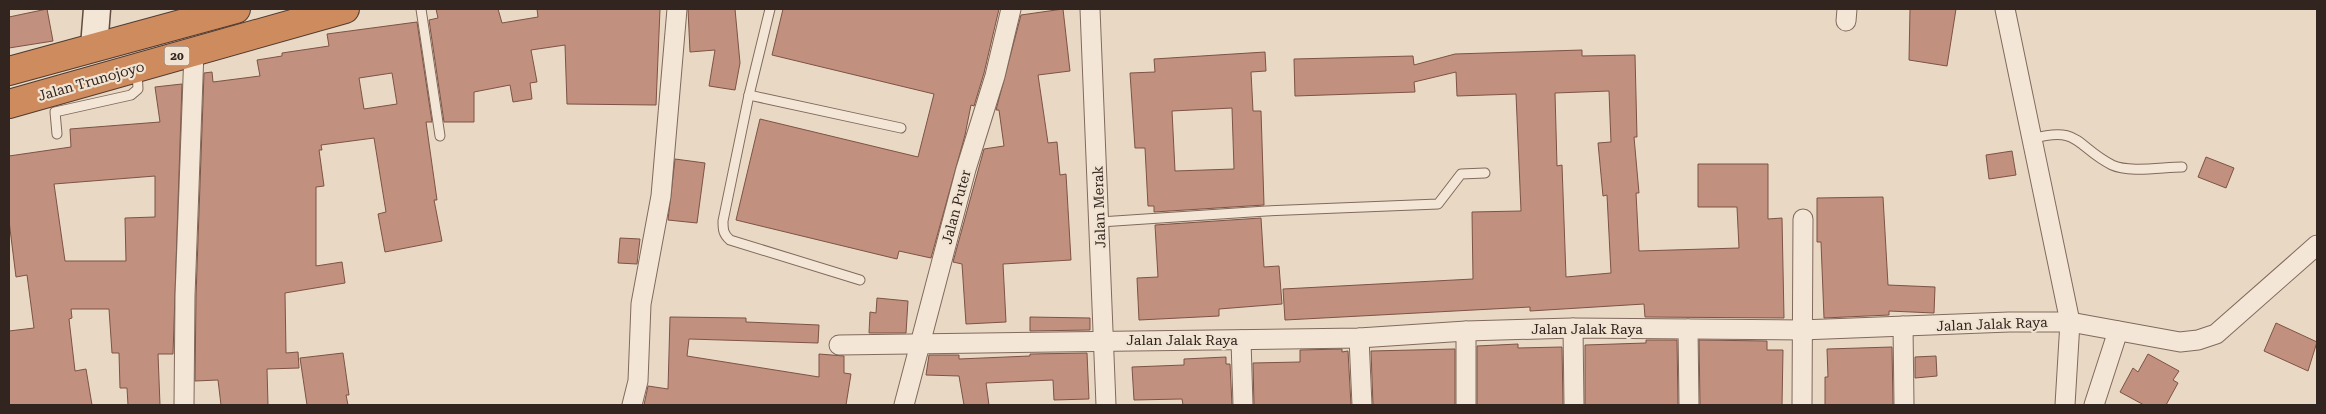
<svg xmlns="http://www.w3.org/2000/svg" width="2326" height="414" font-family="'Roboto Serif',serif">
<rect width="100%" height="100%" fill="#e8d8c4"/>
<g fill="#c2907e" stroke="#7d5345" fill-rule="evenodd">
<path d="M47 9 53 41 9 48V17Z"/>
<path d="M436 9H498L502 23 538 17 537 9H660L656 105 567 104 565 45 531 50 537 82 530 83 532 99 513 102 510 85 474 92V122H444L429 20 438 18Z"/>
<path d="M688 9H735L740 63 735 90 709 86 715 50 690 52Z"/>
<path d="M783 9H999L984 73 974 106 971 105 965 135 931 258 899 251 897 259 736 220 760 119 918 157 934 94 772 55Z"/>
<path d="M1063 9 1070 71 1038 75 1048 143 1057 142 1060 175 1066 174 1071 260 1003 264 1006 322 966 324 962 264 953 262 984 149 1004 146 999 110H996L1021 15Z"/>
<path d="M1910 9H1956L1947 66 1909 60Z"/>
<path d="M417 22 432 122H426L437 200H434L442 241 385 252 378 214 386 212 374 138 321 145 322 150H319L324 186 316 187V266L342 262 345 283 285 293 286 353 298 352 299 368 267 369 268 405H221L218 380 195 381 196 296 204 73 212 72 213 82 260 76 257 60 282 56V53L329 46 327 34ZM392 73 397 104 364 109 359 78Z"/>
<path d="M1582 50V56L1635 55 1637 137H1634L1639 193H1636L1639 251 1739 248 1737 207H1698V164H1768V219L1782 218 1784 318 1645 317 1644 304 1530 311V307L1285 320 1283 289 1473 279 1472 212 1521 211 1516 94 1457 96 1456 72 1414 82 1415 92 1295 96 1294 59 1413 56 1414 65 1455 54ZM1609 91 1611 142 1598 143 1603 196 1607 195 1611 273 1566 277 1562 165 1557 166 1555 93Z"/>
<path d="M1265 52 1266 71 1251 72 1253 111H1261L1264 205 1154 212V206H1148L1145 148H1135L1130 73 1155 72 1154 59ZM1232 108 1234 169 1175 171 1172 111Z"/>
<path d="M182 84 173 354H158L160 405H128L127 388H120L119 353H112L109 309H71L72 318 69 319 75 371 86 369 92 405H9V331L34 328 27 275 16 277 9 221V156L71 147 70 129 160 122 155 87ZM155 176V217L125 218 126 261H65L54 184Z"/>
<path d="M2012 151 2016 175 1989 179 1986 155Z"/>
<path d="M2206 157 2234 168 2226 188 2198 177Z"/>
<path d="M675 159 705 163 697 223 668 220Z"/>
<path d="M1883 197 1888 285 1935 287 1934 313 1889 311V315L1824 318 1821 242H1817V198Z"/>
<path d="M1261 218 1264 267 1279 266 1282 304 1219 309V316L1139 320 1137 278 1158 277 1155 225Z"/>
<path d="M620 238 640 239 637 264 618 263Z"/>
<path d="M877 298 908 301 906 333H869L870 312 876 313Z"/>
<path d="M670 317 746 318V322L819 325 818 343 689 339 687 356 819 377V354L844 356V373L851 374 846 405H644L648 386 668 389Z"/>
<path d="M1030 317 1090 318V330L1030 331Z"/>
<path d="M2276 323 2317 342 2308 371 2264 351Z"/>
<path d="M1646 340H1677L1678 405H1585V345L1646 343Z"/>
<path d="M1699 340 1767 341V350H1783L1782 405H1700Z"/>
<path d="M1518 344V348L1562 347 1563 405H1477V346Z"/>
<path d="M1892 347 1893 405H1825V377H1828L1827 349Z"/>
<path d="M1342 349V352L1348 351 1351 405H1254L1253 363 1300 362V350Z"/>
<path d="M1455 349V405H1373L1371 351Z"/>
<path d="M343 353 349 395H346L348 405H307L300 358Z"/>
<path d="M1087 353 1089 399 1054 400 1053 380 986 383 989 405H964L959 376 926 375 929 355H959V359L1030 356V354Z"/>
<path d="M2148 354 2179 371 2173 380 2178 383 2166 405H2144L2120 392 2133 368 2138 372Z"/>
<path d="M1936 356 1937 376 1915 378V357Z"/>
<path d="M1226 357V364H1230L1232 405H1183L1182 399 1134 400 1132 367 1184 365V359Z"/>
</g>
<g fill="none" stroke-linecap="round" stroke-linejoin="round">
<g stroke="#806a5c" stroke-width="11">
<g id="lane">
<path d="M421 9 440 136"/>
<path d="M770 9 749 95 723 221C723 229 723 234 730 240L860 280"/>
<path d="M749 95 901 128"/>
<path d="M57 134 55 112 131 95 138 89 137 71"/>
<path d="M2032 139C2080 125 2076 147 2112 165 2129 173 2163 167 2182 167"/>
<path d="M1100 222 1266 211 1438 204 1461 174 1485 173"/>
</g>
</g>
<g stroke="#806a5c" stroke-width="21">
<g id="street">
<path d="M1090 9 1106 405"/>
<path d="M2005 9 2070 322 2065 405"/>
<path d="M1846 21 1847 9"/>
<path d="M1903 326 1904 405"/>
<path d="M1573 328 1574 405"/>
<path d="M1688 329 1689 405"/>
<path d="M1466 331V405"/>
<path d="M1359 338 1362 405"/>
<path d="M1241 340 1243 405"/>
<path d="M839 345 1359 338 1466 331 1573 328 1801 330 2009 322H2070L2180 342 2198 340 2216 334 2317 245"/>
<path d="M184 405 185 296 194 51"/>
<path d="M632 405 638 381 641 304 661 196 677 9"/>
<path d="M904 405 966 169 995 76 1011 9"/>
<path d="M1802 405 1803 219"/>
<path d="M2094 405 2118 331"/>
</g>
</g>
<g stroke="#624c40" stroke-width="29">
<path id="secondary" d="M94 47 97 9"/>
</g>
<g stroke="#4f3a30" stroke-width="30">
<g id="highway">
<path d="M9 71 236 9"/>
<path d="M9 104 345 9"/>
</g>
</g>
<use href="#lane" stroke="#f4e6d6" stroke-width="9"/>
<use href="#street" stroke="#f4e6d6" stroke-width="19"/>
<use href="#secondary" stroke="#f4e6d6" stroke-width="26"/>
<use href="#highway" stroke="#ce8b5e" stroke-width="28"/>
</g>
<g text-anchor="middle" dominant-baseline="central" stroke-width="4.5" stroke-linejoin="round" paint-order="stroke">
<rect fill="#f1e3d2" stroke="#6b5e55" stroke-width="1" x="164.5" y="46.5" width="25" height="19" rx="4"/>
<g font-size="12" font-weight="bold" fill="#32251f">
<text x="177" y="56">20</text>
</g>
<g font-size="14" fill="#32251f" stroke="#f1e3d2">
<text transform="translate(91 81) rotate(-16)">Jalan Trunojoyo</text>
<text transform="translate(956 207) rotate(-75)">Jalan Puter</text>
<text transform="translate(1099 207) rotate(-92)">Jalan Merak</text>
<text transform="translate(1992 324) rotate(-2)">Jalan Jalak Raya</text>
<text x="1587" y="329">Jalan Jalak Raya</text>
<text x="1182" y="340">Jalan Jalak Raya</text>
</g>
</g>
<rect width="2326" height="414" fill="none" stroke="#32251f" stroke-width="20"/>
</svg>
